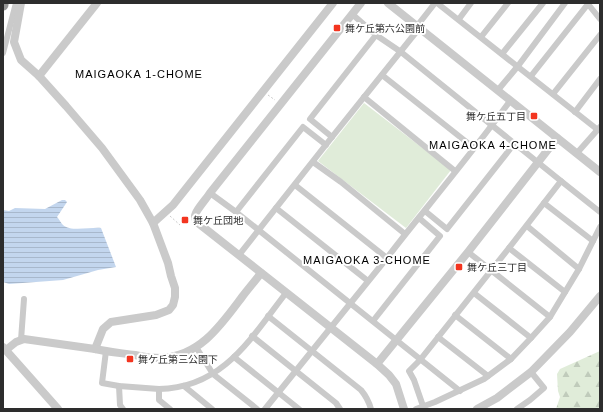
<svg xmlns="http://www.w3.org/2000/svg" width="603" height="412" font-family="Helvetica,'Noto Sans JP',sans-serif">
<defs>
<pattern id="forest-firs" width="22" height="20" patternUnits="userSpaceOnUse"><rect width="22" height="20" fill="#e0ecd9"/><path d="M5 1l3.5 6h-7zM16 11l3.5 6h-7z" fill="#c0cbbb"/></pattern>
<pattern id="water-rules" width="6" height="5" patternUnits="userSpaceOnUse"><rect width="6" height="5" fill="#c3d6ee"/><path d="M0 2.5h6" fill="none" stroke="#a8b8cc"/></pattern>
</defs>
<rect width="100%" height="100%" fill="#fff"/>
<path fill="url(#forest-firs)" d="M600 351V409H556L560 397 558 391 557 374 560 369Z"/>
<path fill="#e0ecd9" d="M364 103 451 170 406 228 318 161Z"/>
<path fill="url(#water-rules)" d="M62 200H65L67 202 57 217C59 219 61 223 63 225 70 232 91 227 101 228L116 267 98 270 63 280 9 284 3 282V210L9 211 15 208 45 209Z"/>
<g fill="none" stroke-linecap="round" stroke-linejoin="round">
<g stroke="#cacaca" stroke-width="1" stroke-dasharray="2 2" stroke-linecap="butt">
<path d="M268 95 275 100"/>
<path d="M170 216 180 225"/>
</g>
<g stroke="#cacaca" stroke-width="6">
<path d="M437 3 598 130"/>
<path d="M352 14 376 35 401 52 561 181 600 212"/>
<path d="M459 19 471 3"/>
<path d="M481 37 508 3"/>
<path d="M3 53 16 3"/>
<path d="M502 54 543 3"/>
<path d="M382 75 474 148"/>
<path d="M531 76 588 4 600 19"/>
<path d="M498 90 518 66 565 3"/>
<path d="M553 94 600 35"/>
<path d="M364 97 455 171"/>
<path d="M575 112 600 79"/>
<path d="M332 137 310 119 376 35"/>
<path d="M577 153 600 127"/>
<path d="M313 162 341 182 405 234"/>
<path d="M295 185 387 258"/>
<path d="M210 193 236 212 460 391"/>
<path d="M544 203 593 241"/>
<path d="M276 208 368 281"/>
<path d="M425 211 447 229 514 144"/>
<path d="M236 212 303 127 326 145"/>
<path d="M527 226 579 269"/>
<path d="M509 248 565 292"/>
<path d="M468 252 550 317"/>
<path d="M239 255 332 137 417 31V26L435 3"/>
<path d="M474 293 531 338"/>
<path d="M455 315 511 359"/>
<path d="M268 316 361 390C366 396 369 402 371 409"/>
<path d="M373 321 440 236 419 218"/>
<path d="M252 336 336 403 340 409"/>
<path d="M438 337 488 376"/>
<path d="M21 340 24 299"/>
<path d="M196 347 213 374 257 409"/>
<path d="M106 351 102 383 119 386 159 389C223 388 251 338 286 293"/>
<path d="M234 357 299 409"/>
<path d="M119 386 120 405 123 409"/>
<path d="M184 386 212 409"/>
<path d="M159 389V400L170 409"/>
<path d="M423 406 414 380 409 371 420 360 509 248 561 181"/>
<path d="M265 409 387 258C399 242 412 226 425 210 454 174 483 138 510 101"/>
<path d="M416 409 435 402 484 379 511 359 531 338 550 317 579 269 600 227"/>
<path d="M517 409 530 400 544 388 531 372"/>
</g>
<g stroke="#cacaca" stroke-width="8">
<path d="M21 3 14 42 21 60 39 76 66 106 102 148 140 200 153 223 168 263 171 276 175 288V297L173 305 169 310 156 315 111 322 103 329 95 349"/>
<path d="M361 3 210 193C207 198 194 212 195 217 195 220 197 221 198 223L377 364 389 375 396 384 404 409"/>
<path d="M388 3 600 172"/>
<path d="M39 76 97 3"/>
<path d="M153 223 173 205 333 3"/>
<path d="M3 347 58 409"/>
<path d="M6 350 16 342 24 339 95 349C108 352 121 353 135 355 143 357 153 358 162 358 200 356 221 325 242 297 248 289 255 281 261 273"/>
<path d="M377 364 468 252 557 138"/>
<path d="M477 409 497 398 531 372 570 332 600 296"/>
</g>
<path stroke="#949494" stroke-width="11" d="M3 5V3"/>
</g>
<g fill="#f33520" stroke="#fff" stroke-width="1.5">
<rect x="333" y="24" width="8" height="8" rx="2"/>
<rect x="530" y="112" width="8" height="8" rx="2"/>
<rect x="181" y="216" width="8" height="8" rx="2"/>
<rect x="455" y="263" width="8" height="8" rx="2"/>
<rect x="126" y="355" width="8" height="8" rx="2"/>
</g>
<g text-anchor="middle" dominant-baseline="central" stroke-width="4" stroke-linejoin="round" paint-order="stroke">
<g font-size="10" fill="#2d2d2d" stroke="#fff" text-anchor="start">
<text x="345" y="28">舞ケ丘第六公園前</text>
<text x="526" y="116" text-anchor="end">舞ケ丘五丁目</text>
<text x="193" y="220">舞ケ丘団地</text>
<text x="467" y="267">舞ケ丘三丁目</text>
<text x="138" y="359">舞ケ丘第三公園下</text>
</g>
<g font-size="11" letter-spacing="1" fill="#000" stroke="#fff">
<text x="139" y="74">MAIGAOKA 1-CHOME</text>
<text x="493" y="145">MAIGAOKA 4-CHOME</text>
<text x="367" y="260">MAIGAOKA 3-CHOME</text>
</g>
</g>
<rect width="603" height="412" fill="none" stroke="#2d2d2d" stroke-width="8"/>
</svg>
